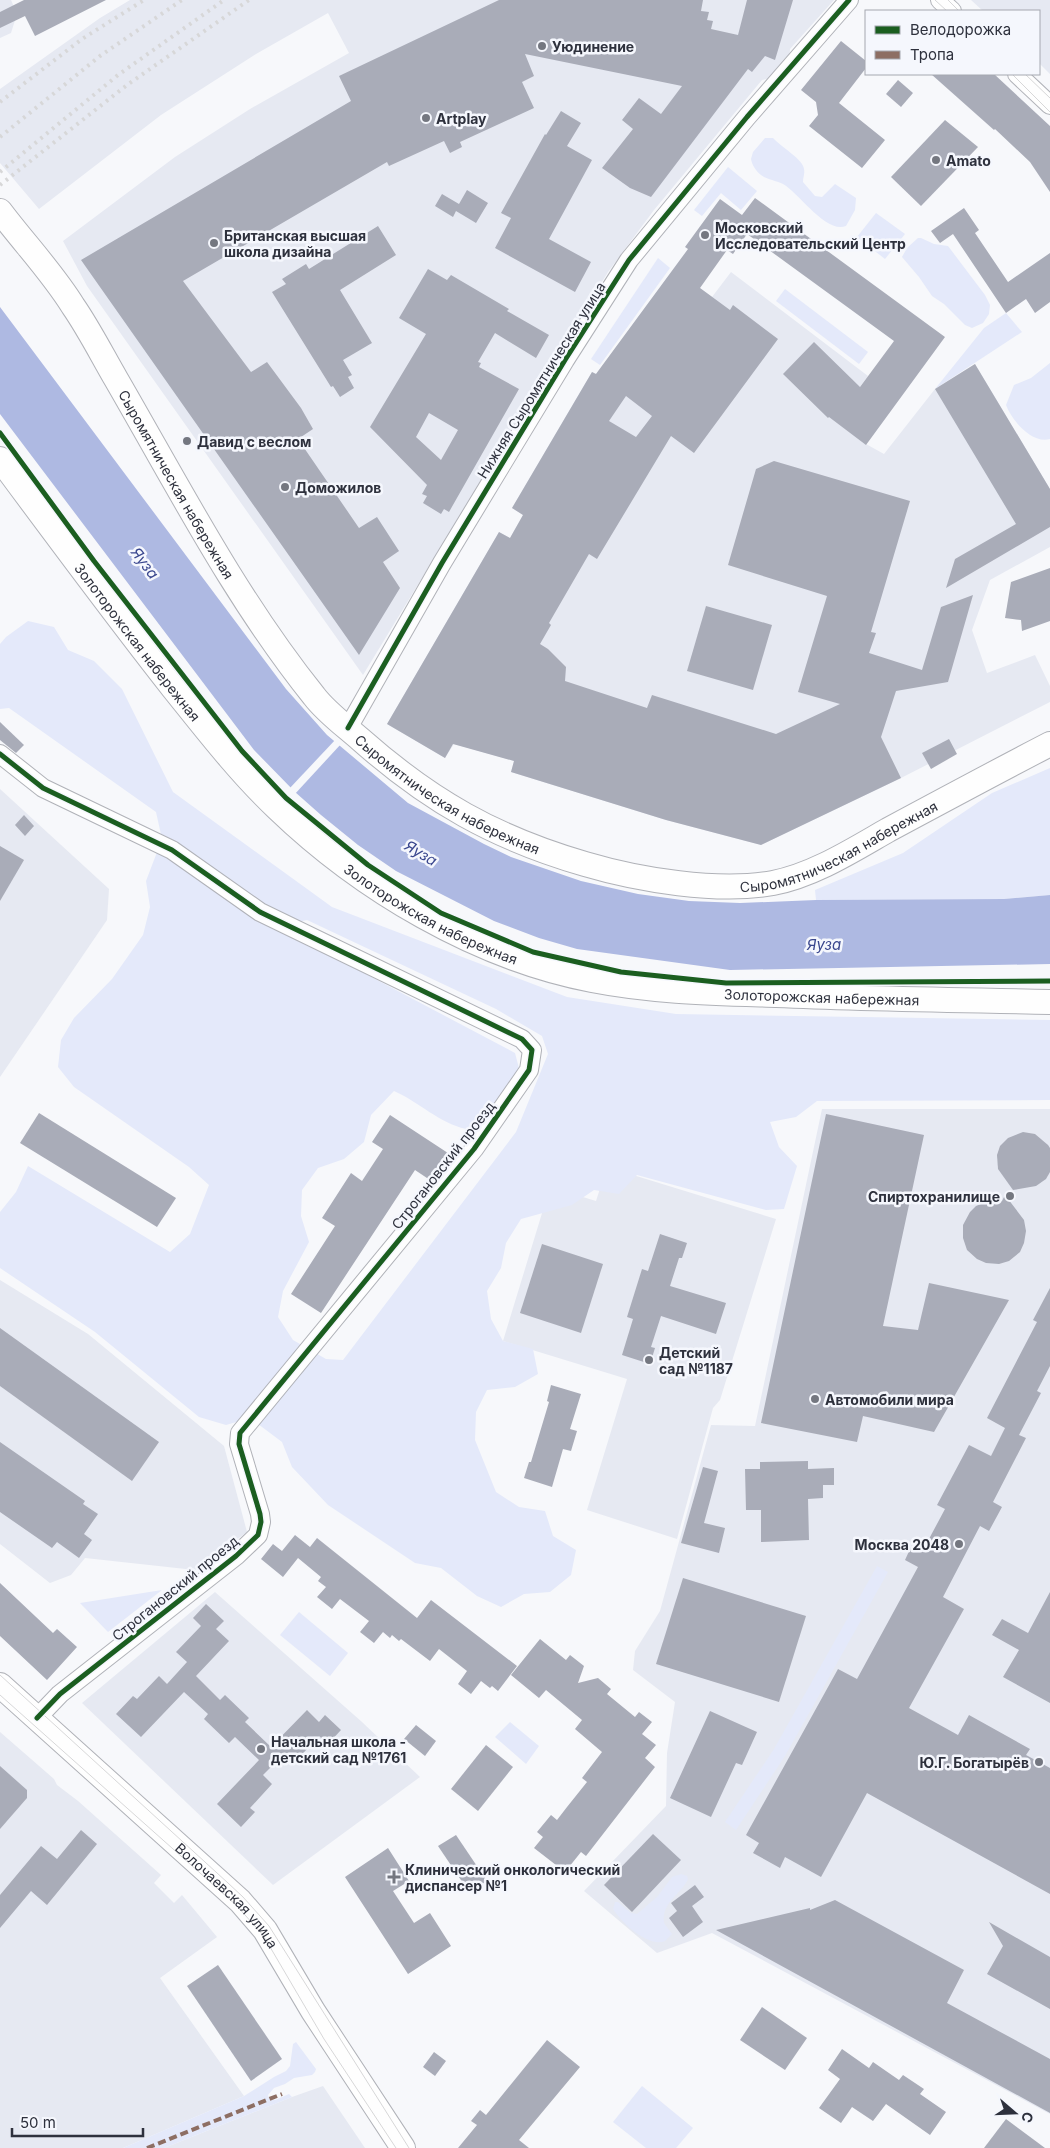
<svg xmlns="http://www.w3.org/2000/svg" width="1050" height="2148" font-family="Inter,sans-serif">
<rect width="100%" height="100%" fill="#f7f8fb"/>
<g fill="#e6e9f2">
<path d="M0 0H11L17 14 11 33 0 38Z"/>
<path d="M130 0H834L790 49 789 61 775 77 762 80 654 210 608 272 363 675 87 286 63 241 175 157 250 109 349 53 328 13 256 54 161 115 39 209 0 163V89L100 18Z"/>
<path d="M971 0H1050V74L1039 63V11H983Z"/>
<path d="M674 269 712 297 731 272 868 376 835 421 866 444 884 454 935 389 975 364 1050 489V547L990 580 972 630 987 673 1035 655 1050 686V702L901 778 761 845 666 820 511 772 514 761 454 744 445 758 387 724 499 532 510 538 523 515 512 508 592 372 596 374Z"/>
<path d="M0 789 109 889 107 920 0 1077Z"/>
<path d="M822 1109H1050V2114L712 1933 657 1953 584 1891 666 1806 667 1753 675 1702 633 1670 635 1651 660 1611 711 1425 755 1426Z"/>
<path d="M607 1167 776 1219 720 1400 713 1408 677 1539 587 1510 627 1379 503 1341 550 1187 596 1201Z"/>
<path d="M0 1280 88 1334 224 1446 247 1532 195 1570 85 1558 71 1575 50 1583 0 1544Z"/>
<path d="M215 1592 362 1722 420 1777 273 1885 82 1703Z"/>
<path d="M0 1732 54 1779 57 1785 78 1801 161 1875 154 1883 174 1903 182 1895 217 1937 160 1978 244 2096 123 2148H0Z"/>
<path d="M323 2086 365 2148H164L292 2097Z"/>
</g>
<g fill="#e4e9fa" fill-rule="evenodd">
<path d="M765 138H773C780 146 804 160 804 169 805 174 803 177 803 182L815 196 822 197 835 184 856 198 855 210 846 226C826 234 799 193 783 184 775 180 768 180 761 175 756 171 752 165 751 159L753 152Z"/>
<path d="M728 167 757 191 741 210 721 193 702 216 694 210Z"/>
<path d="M876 213 905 234 885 259 857 237Z"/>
<path d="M918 238H921L934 244 948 246 985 295 990 305 989 314 983 323 972 328 965 325 944 304 932 296 919 277 902 257 907 248Z"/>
<path d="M658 258 670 268 600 365 591 359Z"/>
<path d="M785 289 868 352 859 364 776 301Z"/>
<path d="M1006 313 1022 332 935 389 984 328Z"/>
<path d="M1050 363V439C1032 444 1012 421 1006 405L1014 385 1031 378Z"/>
<path d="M28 621 54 627 68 650 94 661 122 689 173 792 332 907 567 997 676 1014 1050 1020V1100L817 1101 796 1117 770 1122 779 1147 797 1166 784 1209 766 1210 637 1175 619 1194 594 1190 572 1205 521 1219 506 1243 501 1268 487 1291 491 1319 503 1341 533 1349 538 1374 515 1387 487 1390 476 1412 475 1440 496 1492 519 1507 545 1511 553 1536 576 1550 571 1575 550 1592 524 1594 501 1607 477 1596 441 1568 415 1563 328 1505 292 1467 282 1442 250 1418 226 1425 199 1417 95 1332 0 1268V1212L16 1192 28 1166 170 1252 190 1234 209 1185 189 1167 74 1087 58 1067 61 1040 74 1018 112 979 143 935 150 907 146 881 162 839 156 812 9 708 0 709V644L6 637ZM307 920 496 1009 542 1036 548 1054 516 1132 343 1360 326 1359 293 1340 278 1317 283 1291 309 1242 301 1216 302 1190 318 1168 344 1159 364 1142 371 1115 394 1091C419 1102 439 1123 466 1129 474 1131 484 1130 493 1129L525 1091 515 1053 294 936 298 922Z"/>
<path d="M1050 768V895L1004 899 816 900 815 890 903 853 992 793Z"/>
<path d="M877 1566 888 1572 785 1756 736 1830 725 1822 774 1749Z"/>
<path d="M162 1590 108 1632 80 1603Z"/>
<path d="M299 1612 348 1653 330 1676 280 1635Z"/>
<path d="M510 1722 539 1746 526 1764 495 1737Z"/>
<path d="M681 1874 687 1876 688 1879C682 1894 661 1902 664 1923L672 1934 665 1941C648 1948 621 1922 613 1909L615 1902H618L631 1913 637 1914 657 1897 672 1877Z"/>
<path d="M296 2042 316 2069 315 2072 312 2075 294 2078 285 2084 274 2088 268 2095 269 2098 275 2100 289 2094 292 2097 164 2148H123L244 2096 274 2077 286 2071 290 2066 293 2044Z"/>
<path d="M642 2086 693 2128 676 2148H646L613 2122Z"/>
</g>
<path fill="#aeb9e2" d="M0 307 286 689 327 735 408 803 484 844 511 857 581 881 638 894 689 901 740 903 816 900 1004 899 1050 895V964L730 970 577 949 539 938 494 921 396 871 358 845 321 815 295 792 254 750 0 414Z"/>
<path fill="#f7f8fb" d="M336 739 341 744 294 795 289 789Z"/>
<g fill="#a9acb8" fill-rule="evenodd">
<path d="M24 0H106L35 36 25 16 0 28V12Z"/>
<path d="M499 0H703L701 11 709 12 707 20 713 21 711 29 738 35 747 0H793L775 60 765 56 752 72 748 69 651 197 630 188 602 168 633 129 622 120 639 98 661 114 682 86 525 54 534 76 522 82 534 108 460 142 462 147 450 153 444 141 389 166 387 162 183 281 251 372 267 362 301 408 313 429 298 439 359 528 377 517 399 551 383 562 400 588 359 655 81 260 351 101 339 76Z"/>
<path d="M841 41 866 61V68L839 103 885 140 862 168 809 126 818 115 816 102 801 90Z"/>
<path d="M931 74H994L1050 126V192L1030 162 995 129 994 130Z"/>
<path d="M898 80 913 93 901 107 886 94Z"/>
<path d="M561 111 581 123 567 146 592 160 549 239 591 262 575 292 495 248 511 218 501 213 545 134 546 135Z"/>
<path d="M945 120 978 147 921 206 891 177Z"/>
<path d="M467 190 488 203 476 223 456 211 453 217 435 206 442 194 459 204Z"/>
<path d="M755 198 945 337 866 445 829 417 828 418 783 374 814 342 860 387 894 341 747 234 733 254 727 250 700 288 730 310 733 305 778 339 694 453 671 436 597 559 589 554 549 623 551 625 540 644 548 649 566 667 565 681 647 708 652 695 776 734 840 704 798 692 827 596 728 565 756 469 774 461 910 501 871 632 876 633 869 653 922 670 941 607 973 595 948 682 896 691 881 737 901 778 761 845 666 820 511 772 514 761 453 744 445 758 387 724 499 532 510 538 523 515 512 508 592 372 596 374 688 249 685 247 720 199 742 215ZM626 396 652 416 636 437 609 421Z"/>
<path d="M964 208 979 230 975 233 1008 282 1050 253V302L1035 313 1026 299 1006 313 953 234 940 243 931 231Z"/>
<path d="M378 226 396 255 340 290 372 343 343 360 352 375 348 377 354 388 340 397 333 386 331 387 272 292 286 284 282 279 306 264 309 269Z"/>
<path d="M428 269 447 280 451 275 509 309 507 311 549 335 536 358 495 333 478 362 481 363 479 367 519 389 449 512 444 509 441 514 423 503 427 496 422 494 427 485 370 427 426 334 399 318ZM429 413 458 430 441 460 416 437Z"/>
<path d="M975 364 1050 489V527L946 588 955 559 1016 524 935 389Z"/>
<path d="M1050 568V621L1022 631 1021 620 1005 618 1011 582Z"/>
<path d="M706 606 772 625 753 690 687 671Z"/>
<path d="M0 722 24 745 16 753 0 740Z"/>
<path d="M949 739 957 754 931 769 922 753Z"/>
<path d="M24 815 34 826 25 836 15 825Z"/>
<path d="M0 846 24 860 0 901Z"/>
<path d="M39 1113 176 1198 157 1227 20 1143Z"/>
<path d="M826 1114 924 1135 883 1326 918 1330 929 1283 1009 1300 934 1432 863 1416 857 1442 761 1423Z"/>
<path d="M390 1115 454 1157 433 1182 415 1170 321 1313 291 1294 335 1226 322 1218 351 1173 362 1181 383 1149 372 1142Z"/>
<path d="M1023 1132 1035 1134 1048 1145 1050 1148V1172L1046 1179 1036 1186 1013 1190 998 1169 997 1155 1000 1146 1008 1138Z"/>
<path d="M1005 1195 1024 1220 1026 1231 1024 1243 1020 1252 1009 1261 999 1264 986 1263 977 1259 967 1250 963 1238V1225L970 1212 976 1206 988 1201H1002Z"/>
<path d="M660 1234 687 1243 682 1258H679L670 1286 726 1303 716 1334 661 1316 651 1347 655 1348 650 1364 622 1355 633 1319 627 1317 642 1269 648 1271Z"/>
<path d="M542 1244 603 1264 581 1333 520 1313Z"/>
<path d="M1050 1288V1366L1037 1391 1041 1393 1019 1435 1026 1438 993 1502 1002 1507 989 1531 980 1526 943 1597 964 1609 909 1708 958 1735 969 1715 1030 1749 1026 1755 1050 1768V1894L867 1793 821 1877 785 1857 780 1868 753 1853 759 1843 746 1835 838 1669 857 1679 918 1567 905 1560 911 1547 922 1552 945 1509 937 1505 969 1445 991 1456 1005 1428 987 1418 1037 1322 1033 1320Z"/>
<path d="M0 1328 159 1442 132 1481 0 1386Z"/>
<path d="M551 1385 581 1394 570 1429 577 1431 571 1451 563 1449 552 1487 524 1478 529 1462H531L549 1402 547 1401Z"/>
<path d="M0 1442 85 1501 83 1504 98 1514 84 1534 92 1540 79 1558 57 1542 52 1548 0 1512Z"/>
<path d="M808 1461V1469L834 1468V1485H823V1498L808 1499 809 1540 761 1542V1510H746L745 1469H760V1462Z"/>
<path d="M703 1467 718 1471 704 1523 725 1528 719 1553 681 1543Z"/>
<path d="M295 1535 310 1547 317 1538 417 1618 431 1600 517 1666 498 1691 492 1686 490 1688 481 1681 471 1694 458 1684 467 1671 439 1649 430 1661 401 1639 399 1641 392 1635 390 1638 383 1632 374 1643 360 1632 369 1621 340 1599 332 1609 317 1597 326 1587 318 1581 321 1577 298 1558 283 1577 261 1559 273 1544 282 1551Z"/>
<path d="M683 1578 806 1616 779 1702 656 1664Z"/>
<path d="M0 1583 53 1633 57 1629 77 1647 47 1680 0 1636Z"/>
<path d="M1050 1592V1703L1003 1677 1019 1650 992 1635 1002 1619 1028 1633Z"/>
<path d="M206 1604 224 1621 216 1629 229 1641 196 1676 220 1700 225 1695 249 1718 245 1722 271 1747 307 1710 319 1722 325 1715 341 1730 328 1744 319 1736 295 1762 285 1753 263 1775 272 1784 250 1808 255 1812 241 1827 217 1804 259 1760 235 1737 229 1743 204 1719 208 1714 184 1692 141 1737 116 1714 133 1696 137 1699 159 1676 167 1684 187 1662 176 1652 201 1626 193 1618Z"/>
<path d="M540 1639 566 1660 570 1655 584 1666 578 1683 598 1678 611 1689 607 1694 635 1717 639 1712 652 1722 642 1734 656 1745 645 1758 655 1767 586 1856 581 1852 565 1872 534 1848 543 1837 537 1832 551 1815 557 1820 567 1807 587 1782 582 1778 602 1752 575 1729 582 1720 546 1690 539 1698 511 1675Z"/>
<path d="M710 1711 757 1732 742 1765 736 1763 711 1817 670 1798Z"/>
<path d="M416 1725 436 1741 425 1756 404 1739Z"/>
<path d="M486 1745 513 1767 478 1811 451 1789Z"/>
<path d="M0 1766 27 1790V1798L0 1829Z"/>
<path d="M81 1830 97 1844 47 1905 31 1891 0 1928V1895L41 1846 57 1859Z"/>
<path d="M653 1834 681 1860 632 1912 604 1885Z"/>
<path d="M456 1835 487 1881 469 1892 438 1846Z"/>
<path d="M388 1848 409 1881 393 1891 414 1923 430 1913 451 1946 408 1974 345 1877Z"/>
<path d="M695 1885 704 1897 692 1906 703 1922 683 1937 669 1918 677 1911 671 1903Z"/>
<path d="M835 1900 964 1970 947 2003 1050 2059V2113L716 1930 810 1908V1910Z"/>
<path d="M989 1922 1050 1957V2009L987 1974 1003 1946Z"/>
<path d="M218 1965 282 2059 251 2081 187 1986Z"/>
<path d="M762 2007 807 2038 785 2070 740 2040Z"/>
<path d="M547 2040 580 2067 519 2140 529 2148H458L477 2125 471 2121 480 2110 486 2115Z"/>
<path d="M842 2049 869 2068 873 2062 899 2080 903 2075 924 2089 920 2094 946 2112 930 2135 886 2104 873 2121 852 2107 841 2123 819 2108 840 2079 828 2070Z"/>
<path d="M434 2052 446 2061 435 2076 423 2067Z"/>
<path d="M1006 2119 1045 2148H984Z"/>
</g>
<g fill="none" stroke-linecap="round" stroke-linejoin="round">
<g stroke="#b0b2b8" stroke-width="20">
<g id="street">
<path d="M940 0 952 11"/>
<path d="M1017 74 1050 105"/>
<path d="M348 728 442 563 565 360 629 260 747 117 849 0"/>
<path d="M0 754 43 788 172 850 260 912 522 1039 532 1050 529 1070 474 1149 240 1433 239 1444 260 1514 261 1522 258 1535 236 1556 60 1694 37 1718"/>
</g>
</g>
<g stroke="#b0b2b8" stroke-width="26">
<g id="secondary">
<path id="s1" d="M0 211C24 243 52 272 73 306 89 329 102 355 116 379 178 486 236 599 314 696 326 712 344 725 360 739 430 801 495 838 585 864 639 880 718 893 773 883 814 875 853 850 888 830 942 801 996 772 1050 744"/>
<path id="s2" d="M0 459C57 536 114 613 173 688 206 729 239 772 277 808 361 889 477 958 592 980 653 992 715 993 776 995 867 999 959 1000 1050 1002"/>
<path id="s3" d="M0 1685 240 1901 265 1930 313 2011 403 2148"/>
</g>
</g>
<use href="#street" stroke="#fefefe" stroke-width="18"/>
<use href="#secondary" stroke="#fefefe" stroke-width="24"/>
<g stroke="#d7d7d8" stroke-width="1">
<path d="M935 0 947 11"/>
<path d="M948 0 959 11"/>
<path d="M1012 74 1050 112"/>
<path d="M1025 74 1050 98"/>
<path d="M0 1675 228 1883 243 1897 269 1926 409 2148"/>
<path d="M0 1695 236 1905 263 1935 324 2039 396 2148"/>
</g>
<g stroke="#d7d7d8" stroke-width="4" stroke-dasharray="2.5 5" stroke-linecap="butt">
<path d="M0 102 82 39 144 0"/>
<path d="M0 137 100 56 182 0"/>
<path d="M0 172 118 75 224 0"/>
<path d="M0 185 127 85 249 0"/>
</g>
<path stroke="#8d6e63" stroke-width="4" stroke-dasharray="8 4" stroke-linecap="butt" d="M147 2148 282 2094"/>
<g stroke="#f5f7fd" stroke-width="8">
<g id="cycleway">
<path d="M0 433 94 561 242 751 286 798 368 865 441 913 533 952 621 972 726 983 1050 981"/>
<path d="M348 728 442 563 565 360 629 260 747 117 849 0"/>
<path d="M0 754 43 788 172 850 260 912 522 1039 532 1050 529 1070 474 1149 240 1433 239 1444 260 1514 261 1522 258 1535 236 1556 60 1694 37 1718"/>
</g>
</g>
<use href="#cycleway" stroke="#1b5e20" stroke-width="5"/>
</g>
<g fill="#747780" stroke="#f5f7fd" stroke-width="2">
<circle cx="542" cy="46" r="5"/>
<circle cx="426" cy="118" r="5"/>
<circle cx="936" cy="160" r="5"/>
<circle cx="705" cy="235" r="5"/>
<circle cx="214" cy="243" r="5"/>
<circle cx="187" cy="441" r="5"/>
<circle cx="285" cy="487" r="5"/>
<circle cx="1010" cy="1196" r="5"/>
<circle cx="649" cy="1360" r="5"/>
<circle cx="815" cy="1399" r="5"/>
<circle cx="959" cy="1544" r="5"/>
<circle cx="261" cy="1749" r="5"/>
<circle cx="1039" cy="1762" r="5"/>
<path d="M391.5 1869.5h5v5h5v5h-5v5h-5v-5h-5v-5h5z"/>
</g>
<g text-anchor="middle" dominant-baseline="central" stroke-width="5" stroke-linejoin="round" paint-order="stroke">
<g font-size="14" font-weight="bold" fill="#2e313d" stroke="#f5f7fd" text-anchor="start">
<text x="552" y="46">Уюдинение</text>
<text x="436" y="118">Artplay</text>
<text x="946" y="160">Amato</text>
<text x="715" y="227">Московский<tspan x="715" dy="16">Исследовательский Центр</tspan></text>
<text x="224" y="235">Британская высшая<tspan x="224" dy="16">школа дизайна</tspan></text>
<text x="197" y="441">Давид с веслом</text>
<text x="295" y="487">Доможилов</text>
<text x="1000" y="1196" text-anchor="end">Спиртохранилище</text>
<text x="659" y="1352">Детский<tspan x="659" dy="16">сад №1187</tspan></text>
<text x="825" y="1399">Автомобили мира</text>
<text x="949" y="1544" text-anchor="end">Москва 2048</text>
<text x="271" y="1741">Начальная школа -<tspan x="271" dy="16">детский сад №1761</tspan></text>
<text x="1029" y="1762" text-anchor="end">Ю.Г. Богатырёв</text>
<text x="405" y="1869">Клинический онкологический<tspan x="405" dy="16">диспансер №1</tspan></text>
</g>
<g font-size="14" fill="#2e313d" stroke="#f5f7fd">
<text transform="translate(541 380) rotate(-58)">Нижняя Сыромятническая улица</text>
<text stroke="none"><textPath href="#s1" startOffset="326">Сыромятническая набережная</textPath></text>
<text stroke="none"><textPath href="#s2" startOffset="229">Золоторожская набережная</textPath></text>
<text stroke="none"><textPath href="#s1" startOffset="746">Сыромятническая набережная</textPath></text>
<text stroke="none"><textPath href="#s1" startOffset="1166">Сыромятническая набережная</textPath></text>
<text stroke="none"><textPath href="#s2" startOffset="634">Золоторожская набережная</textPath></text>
<text stroke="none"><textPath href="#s2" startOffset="1040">Золоторожская набережная</textPath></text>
<text transform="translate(443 1165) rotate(-52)">Строгановский проезд</text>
<text transform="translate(175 1588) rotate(-39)">Строгановский проезд</text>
<text stroke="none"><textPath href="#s3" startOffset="310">Волочаевская улица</textPath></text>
</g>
<g font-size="15" font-style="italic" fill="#3a478e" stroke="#f5f7fd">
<text transform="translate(145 563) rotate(53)">Яуза</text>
<text transform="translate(421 853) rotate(31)">Яуза</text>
<text x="824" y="944">Яуза</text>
</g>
</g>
<rect x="865" y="10" width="175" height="65" fill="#f5f7fd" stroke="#a5a8b0"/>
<rect x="875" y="26" width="25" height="8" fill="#1b5e20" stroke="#a5a8b0"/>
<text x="910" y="35" font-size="15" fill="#2e313d">Велодорожка</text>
<rect x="875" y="51" width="25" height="8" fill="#8d6e63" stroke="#a5a8b0"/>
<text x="910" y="60" font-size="15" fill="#2e313d">Тропа</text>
<g transform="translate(1015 2113) rotate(109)" stroke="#f5f7fd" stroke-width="4" paint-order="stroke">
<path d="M0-4L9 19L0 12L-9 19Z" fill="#2e313d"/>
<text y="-8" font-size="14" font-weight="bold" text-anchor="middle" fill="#2e313d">С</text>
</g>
<path d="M12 2128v8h131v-8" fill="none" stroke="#2e313d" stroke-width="2.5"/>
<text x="20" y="2128" font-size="15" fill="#2e313d" stroke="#f5f7fd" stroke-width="4" paint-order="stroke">50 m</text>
</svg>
